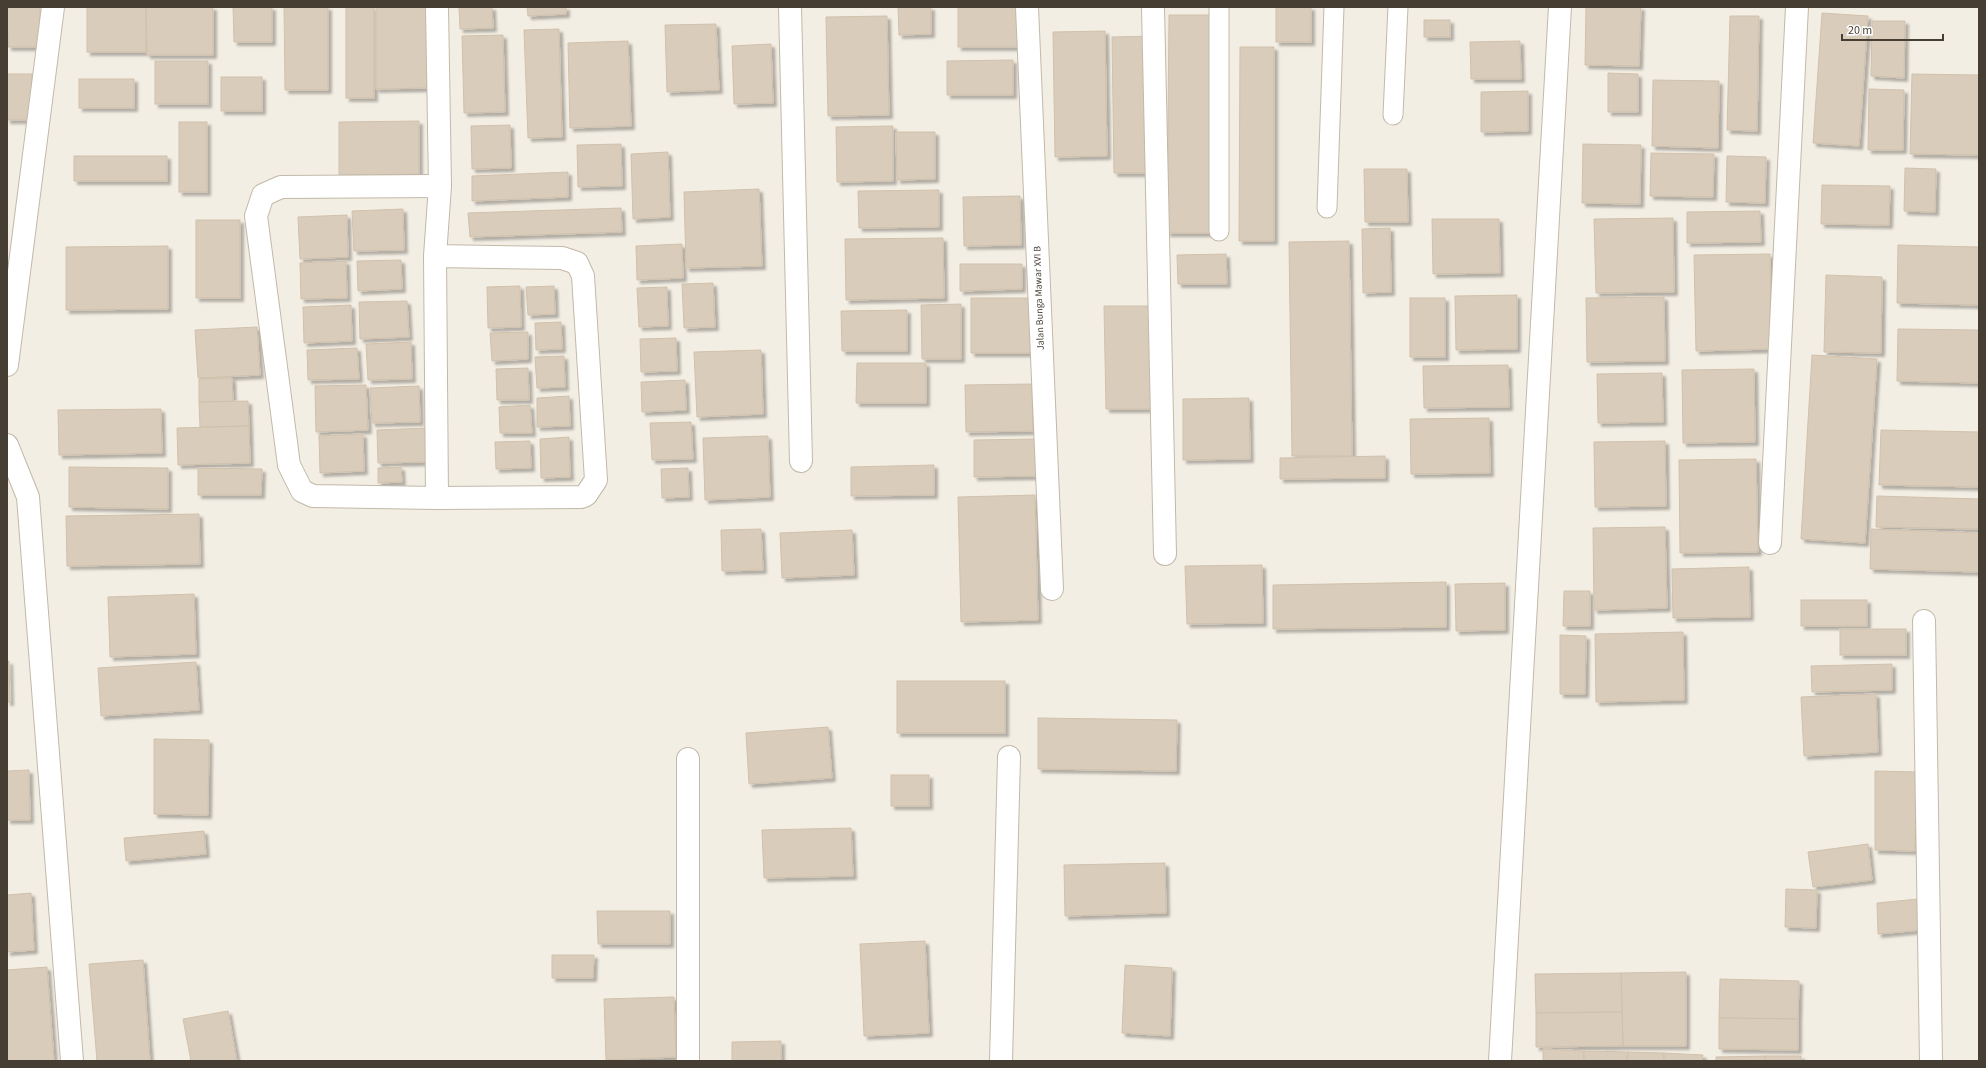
<svg xmlns="http://www.w3.org/2000/svg" width="1986" height="1068" font-family="'Source Sans 3',sans-serif">
<defs>
<filter id="shadow"><feDropShadow dx="3.5" dy="3.5" stdDeviation="1" flood-color="#0004"/></filter>
</defs>
<rect width="100%" height="100%" fill="#f3eee3"/>
<g fill="#d9ccbb" stroke="#d1c1ab" filter="url(#shadow)">
<path d="M7 7H40V47H8Z"/>
<rect x="87" y="7" width="59" height="45"/>
<path d="M146 7H213V55H147Z"/>
<path d="M233 7H272V42H234Z"/>
<path d="M284 7H328V90H285Z"/>
<rect x="346" y="7" width="28" height="91"/>
<path d="M376 7H427V88L376 89Z"/>
<path d="M459 7H492L493 28 460 29Z"/>
<path d="M527 7H566V14L528 16Z"/>
<path d="M898 7H931V34L899 35Z"/>
<rect x="958" y="7" width="61" height="40"/>
<rect x="1276" y="7" width="35" height="35"/>
<path d="M1586 7H1641L1639 66 1585 65Z"/>
<path d="M1822 13 1868 16 1859 146 1813 143Z"/>
<path d="M1169 15H1211L1210 233H1167Z"/>
<path d="M887 16 889 115 828 116 826 17Z"/>
<path d="M1730 16H1759L1757 131 1727 130Z"/>
<rect x="1424" y="20" width="26" height="17"/>
<path d="M1872 21H1905L1904 78 1871 76Z"/>
<path d="M716 24 719 90 667 92 665 25Z"/>
<path d="M559 29 562 137 528 138 524 30Z"/>
<path d="M1105 31 1107 156 1055 157 1053 32Z"/>
<path d="M503 35 505 112 464 113 462 36Z"/>
<path d="M1153 36 1155 173H1114L1112 37Z"/>
<path d="M628 41 631 126 570 128 568 43Z"/>
<path d="M1520 41 1521 79H1471L1470 42Z"/>
<path d="M771 44 773 103 734 104 732 46Z"/>
<path d="M1240 47H1274V241H1239Z"/>
<path d="M1013 60V95H947V61Z"/>
<rect x="155" y="61" width="53" height="43"/>
<path d="M1608 73 1638 74V112H1608Z"/>
<rect x="7" y="74" width="25" height="46"/>
<path d="M1912 74 1979 75V155L1910 154Z"/>
<rect x="221" y="77" width="41" height="34"/>
<rect x="79" y="79" width="55" height="29"/>
<path d="M1653 80 1719 81 1718 148 1652 146Z"/>
<path d="M1869 89 1904 90 1903 150H1868Z"/>
<path d="M1528 91V131L1481 132V92Z"/>
<path d="M419 121V174L339 175V122Z"/>
<rect x="179" y="122" width="28" height="70"/>
<path d="M510 125 511 168 472 169 471 126Z"/>
<path d="M893 126V181L837 182 836 127Z"/>
<path d="M896 132H935V179L897 180Z"/>
<path d="M621 144 622 186 578 187 577 145Z"/>
<path d="M1583 144 1641 145 1640 204 1582 203Z"/>
<path d="M668 152 670 217 633 219 631 154Z"/>
<path d="M1651 153 1714 154 1713 197 1650 196Z"/>
<rect x="74" y="156" width="93" height="25"/>
<path d="M1727 156 1766 157 1765 203 1726 202Z"/>
<path d="M1905 168 1936 169 1935 212 1904 211Z"/>
<path d="M1364 169H1407L1408 222H1365Z"/>
<path d="M568 172V197L472 201V176Z"/>
<path d="M1822 185 1890 186 1889 225 1821 224Z"/>
<path d="M759 189 762 266 686 268 684 192Z"/>
<path d="M939 190V227L859 228 858 191Z"/>
<path d="M1020 196 1021 245 964 246 963 197Z"/>
<path d="M621 208 622 232 470 237 468 213Z"/>
<path d="M403 209 404 250 354 251 352 211Z"/>
<path d="M1760 211 1761 242 1687 243V212Z"/>
<path d="M347 215 348 257 300 259 298 217Z"/>
<path d="M1673 218 1674 292 1596 293 1594 219Z"/>
<path d="M1432 219H1499L1500 273 1433 274Z"/>
<rect x="196" y="220" width="44" height="78"/>
<path d="M1390 228 1391 292 1363 293 1362 229Z"/>
<path d="M943 238 944 298 846 300 845 239Z"/>
<path d="M1349 241 1352 456H1292L1289 242Z"/>
<path d="M682 244 683 278 637 280 636 246Z"/>
<path d="M1898 245 1979 247V305L1897 303Z"/>
<path d="M168 246V309L66 310V247Z"/>
<path d="M1226 254 1227 284H1178L1177 255Z"/>
<path d="M1770 254 1771 349 1696 351 1694 255Z"/>
<path d="M401 260 402 289 358 291 357 261Z"/>
<path d="M346 261 347 298 301 299 300 263Z"/>
<path d="M960 264H1022V289L960 291Z"/>
<path d="M1826 275 1882 277 1881 353 1824 352Z"/>
<path d="M713 283 715 327 684 328 682 284Z"/>
<path d="M520 286 521 327 488 328 487 287Z"/>
<path d="M554 286 555 314 528 315 526 287Z"/>
<path d="M667 287 668 326 639 327 637 288Z"/>
<path d="M1517 295V349L1456 350 1455 296Z"/>
<path d="M1664 297 1665 361 1587 362 1586 298Z"/>
<path d="M971 298H1030L1031 353H971Z"/>
<rect x="1410" y="298" width="35" height="59"/>
<path d="M407 301 409 337 360 339 359 302Z"/>
<path d="M961 304V359H922L921 305Z"/>
<path d="M351 305 352 341 304 343 303 307Z"/>
<path d="M1104 306H1158L1160 409H1106Z"/>
<path d="M907 310V351H842L841 311Z"/>
<path d="M561 322 562 349 536 350 535 323Z"/>
<path d="M257 327 260 375 198 378 195 330Z"/>
<path d="M1898 329 1979 330V383L1897 381Z"/>
<path d="M528 332V359L492 361 490 333Z"/>
<path d="M676 338 677 371 641 372 640 339Z"/>
<path d="M411 342 412 379 368 380 366 344Z"/>
<path d="M357 348 359 379 308 380 307 350Z"/>
<path d="M761 350 763 414 697 417 694 352Z"/>
<path d="M1812 355 1877 359 1865 543 1801 539Z"/>
<path d="M564 356 565 387 537 388 535 357Z"/>
<path d="M857 363H926V403H856Z"/>
<path d="M1508 365 1509 407 1424 408 1423 366Z"/>
<path d="M528 368 529 400H497L496 369Z"/>
<path d="M1754 369 1755 442 1683 443 1682 370Z"/>
<path d="M1662 373 1663 422 1598 423 1597 374Z"/>
<path d="M232 378 233 402H199V379Z"/>
<path d="M685 380 686 410 642 412 641 382Z"/>
<path d="M1032 384 1033 431 966 432 965 385Z"/>
<path d="M366 385 368 430 316 432 315 386Z"/>
<path d="M419 386 420 422 372 423 370 388Z"/>
<path d="M569 396 570 426 537 427V398Z"/>
<path d="M1249 398 1250 459 1183 460V399Z"/>
<path d="M248 401 249 426 200 427 199 402Z"/>
<path d="M530 405 532 433H500L499 407Z"/>
<path d="M161 409 162 453 59 455 58 410Z"/>
<path d="M1489 418 1490 473 1411 474 1410 419Z"/>
<path d="M691 422 693 459 652 460 650 423Z"/>
<path d="M249 426 250 463 178 465 177 428Z"/>
<path d="M427 428 428 462 378 463 377 430Z"/>
<path d="M1881 430 1979 432V487L1879 485Z"/>
<path d="M363 434 364 471 320 473 319 436Z"/>
<path d="M768 436 770 497 705 500 703 438Z"/>
<path d="M569 437 570 477 541 478 540 439Z"/>
<path d="M1037 439V476L974 477V440Z"/>
<path d="M530 441 531 468 496 469 495 442Z"/>
<path d="M1665 441 1666 506 1595 507 1594 442Z"/>
<path d="M1385 456V478L1280 479V458Z"/>
<path d="M1756 459 1758 552 1680 553 1679 460Z"/>
<path d="M934 465V495L851 496V467Z"/>
<path d="M69 467 168 468V509L69 507Z"/>
<path d="M401 467 402 482 378 483V468Z"/>
<path d="M198 468 262 469 261 495H198Z"/>
<path d="M688 468 689 497 662 498 661 469Z"/>
<path d="M1035 495 1038 620 961 622 958 497Z"/>
<path d="M1877 496 1979 499V529L1876 527Z"/>
<path d="M199 514 200 564 67 566 66 516Z"/>
<path d="M1665 527 1667 608 1594 610 1593 528Z"/>
<path d="M761 529 763 570 722 571 721 530Z"/>
<path d="M1871 529 1979 533V572L1870 569Z"/>
<path d="M852 530 854 575 782 578 780 533Z"/>
<path d="M1262 565 1263 623 1187 624 1185 566Z"/>
<path d="M1749 567 1750 617 1673 618 1672 569Z"/>
<path d="M1446 582V627L1273 629V585Z"/>
<path d="M1505 583V630L1456 631 1455 584Z"/>
<path d="M1564 591H1590V626H1563Z"/>
<path d="M194 594 196 654 110 657 108 597Z"/>
<rect x="1801" y="600" width="66" height="26"/>
<rect x="1840" y="629" width="66" height="26"/>
<path d="M1683 632 1684 700 1596 702 1595 634Z"/>
<path d="M1560 635 1586 636 1585 694H1560Z"/>
<path d="M7 661H9L10 702H7Z"/>
<path d="M196 662 199 710 101 716 98 668Z"/>
<path d="M1892 664V690L1812 692 1811 666Z"/>
<rect x="897" y="681" width="108" height="52"/>
<path d="M1876 694 1878 752 1804 756 1801 697Z"/>
<path d="M1038 718 1177 720 1176 771 1038 769Z"/>
<path d="M828 727 832 778 749 784 746 733Z"/>
<path d="M154 739 209 740 208 815 154 814Z"/>
<path d="M29 770 30 820H7V771Z"/>
<path d="M1875 771 1917 772 1915 851 1875 850Z"/>
<rect x="891" y="775" width="38" height="31"/>
<path d="M851 828 853 876 764 878 762 830Z"/>
<path d="M204 831 206 854 126 861 124 838Z"/>
<path d="M1868 844 1872 880 1813 887 1808 852Z"/>
<path d="M1165 863 1166 913 1065 916 1064 865Z"/>
<path d="M1786 889 1817 890 1816 928 1785 927Z"/>
<path d="M31 893 34 950 7 952V895Z"/>
<path d="M1918 899 1921 930 1878 934 1877 903Z"/>
<path d="M597 911H670V944H598Z"/>
<path d="M925 941 929 1033 864 1036 860 944Z"/>
<path d="M552 955H594L593 978H552Z"/>
<path d="M143 960 150 1061H97L89 964Z"/>
<path d="M1125 965 1172 968 1170 1036 1122 1033Z"/>
<path d="M47 967 54 1061H7V970Z"/>
<path d="M1686 972V1046H1623L1621 973Z"/>
<path d="M1621 973 1622 1012 1536 1013 1535 974Z"/>
<path d="M1720 979 1799 981 1798 1019 1719 1018Z"/>
<path d="M674 997 676 1057 606 1060 604 999Z"/>
<path d="M228 1011 237 1061H191L183 1019Z"/>
<path d="M1622 1012 1623 1046 1536 1047V1013Z"/>
<path d="M1719 1018 1798 1019V1050L1719 1049Z"/>
<path d="M781 1041V1061H732V1042Z"/>
<path d="M1543 1049 1584 1051V1061H1543Z"/>
<path d="M1584 1051 1628 1052 1627 1061H1584Z"/>
<path d="M1628 1052 1664 1053V1061H1627Z"/>
<path d="M1664 1053 1703 1055 1702 1061H1664Z"/>
<path d="M1765 1056V1061H1716V1057Z"/>
<rect x="1765" y="1056" width="36" height="5"/>
</g>
<g fill="none" stroke-linecap="round" stroke-linejoin="round">
<g stroke="#c2b9a8" stroke-width="21">
<g id="lane">
<path d="M1393 115 1398 7"/>
<path d="M1327 208 1334 7"/>
<path d="M1219 231V7"/>
</g>
</g>
<g stroke="#c2b9a8" stroke-width="24">
<g id="street">
<path d="M790 7 801 461"/>
<path d="M1027 7 1052 589"/>
<path d="M1153 7 1165 554"/>
<path d="M435 256 562 258 577 263 583 276 596 480 586 495 581 497 437 498 435 256 440 186 437 7"/>
<path d="M7 365 53 7"/>
<path d="M7 445 28 497 72 1061"/>
<path d="M437 498 313 496 302 491 289 465 256 216 263 195 281 187 440 186"/>
<path d="M1770 543 1797 7"/>
<path d="M1924 621 1931 1061"/>
<path d="M688 759V1061"/>
<path d="M1001 1061 1009 757"/>
<path d="M1500 1061 1560 7"/>
</g>
</g>
<use href="#lane" stroke="#fff" stroke-width="19"/>
<use href="#street" stroke="#fff" stroke-width="22"/>
</g>
<g text-anchor="middle" dominant-baseline="central" stroke-width="3" stroke-linejoin="round" paint-order="stroke">
<g font-size="10" fill="#463e33" stroke="#fff">
<text transform="translate(1039 298) rotate(-92)">Jalan Bunga Mawar XVI B</text>
</g>
</g>
<rect width="1986" height="1068" fill="none" stroke="#463e33" stroke-width="16"/>
<path d="M1842 34v6h101v-6" fill="none" stroke="#463e33" stroke-width="2"/>
<text x="1848" y="34" font-size="12" fill="#463e33" stroke="#ffffff" stroke-width="3" paint-order="stroke">20 m</text>
</svg>
